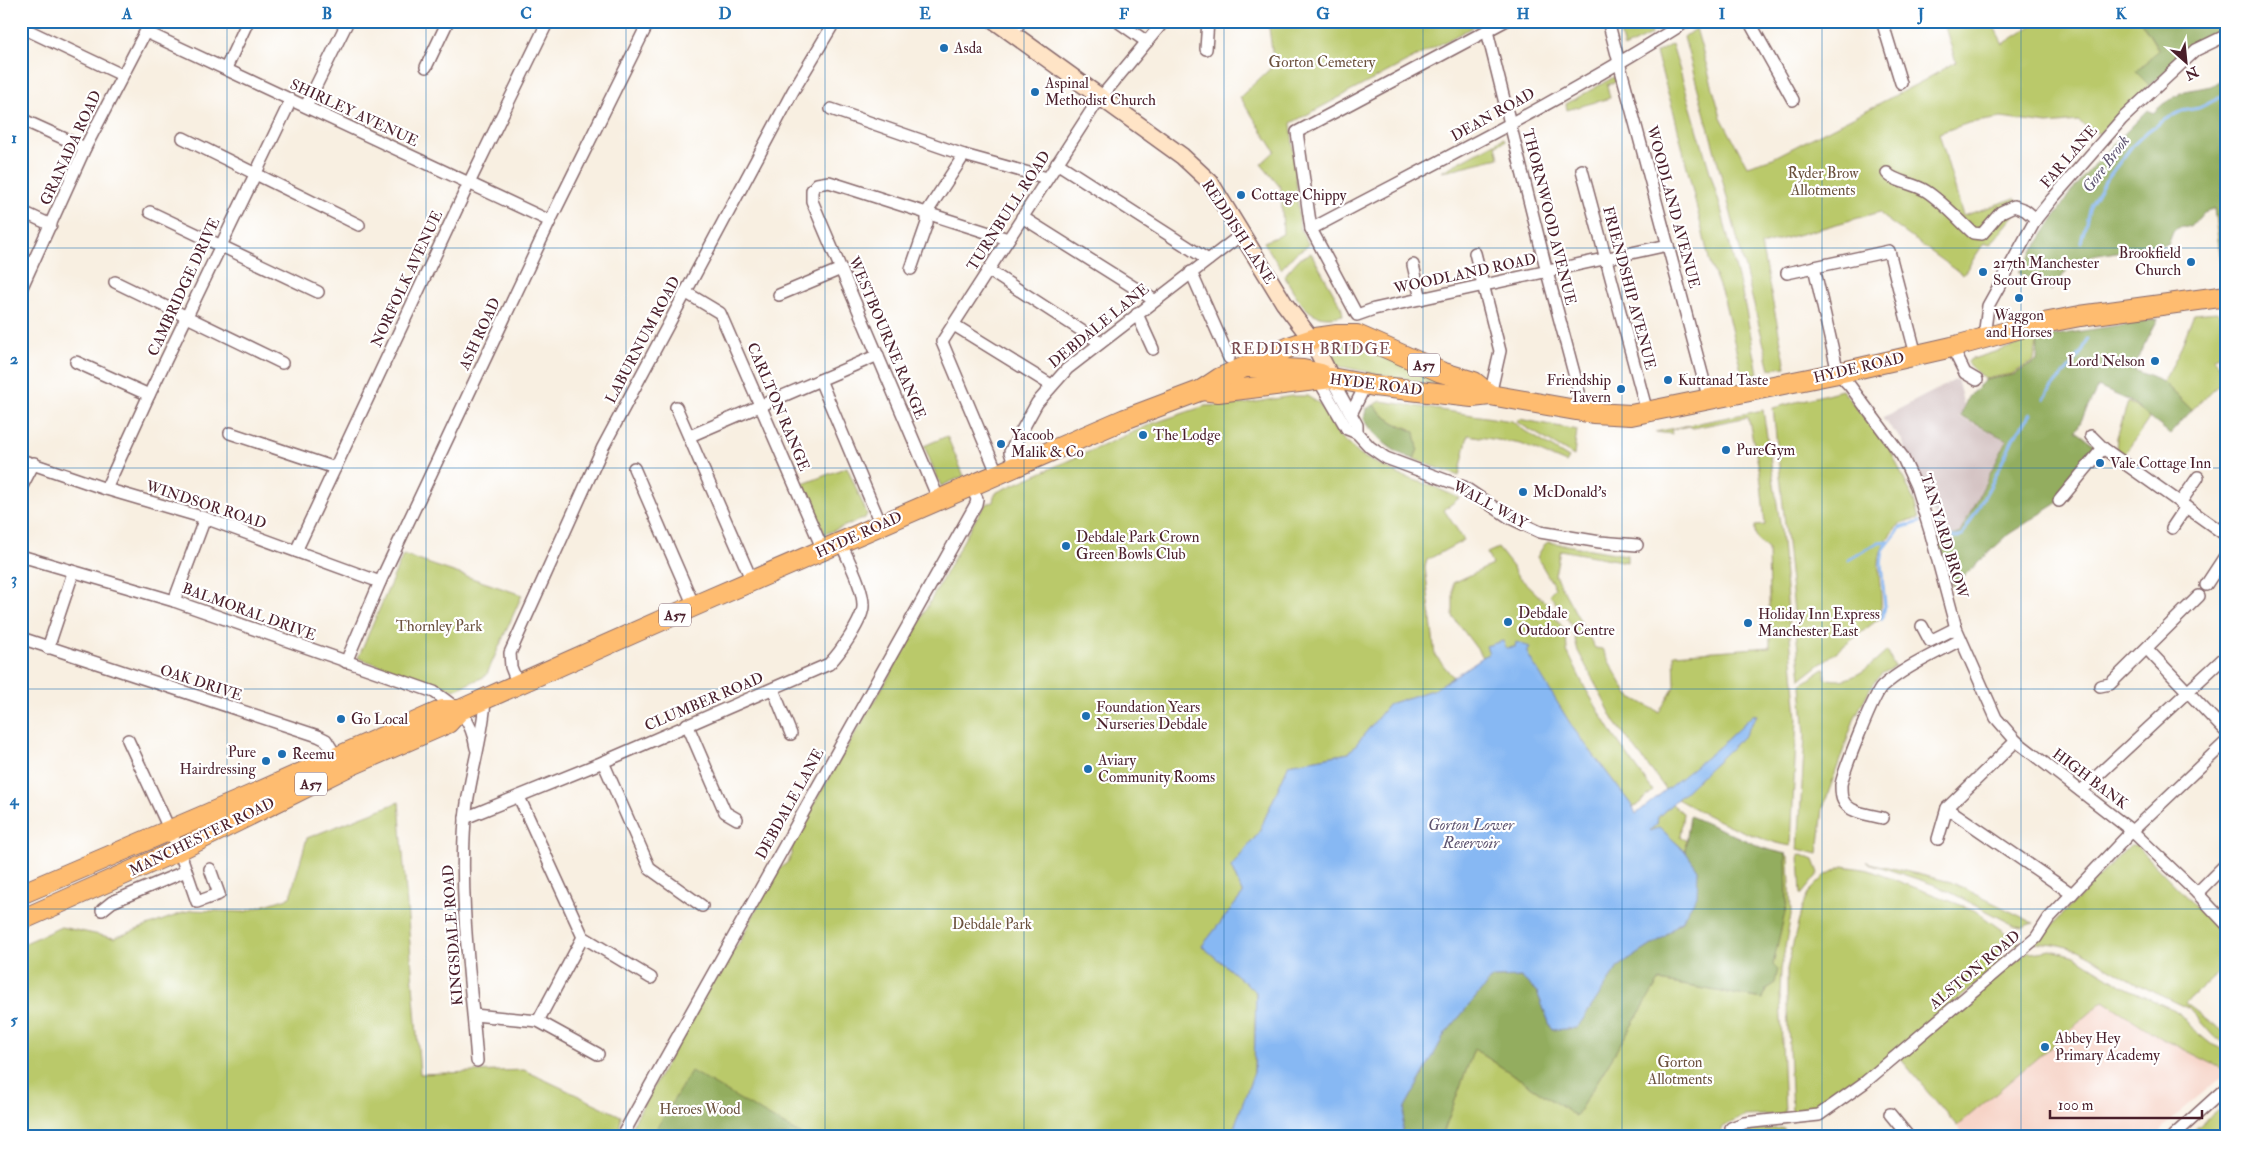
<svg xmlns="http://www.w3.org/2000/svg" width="2248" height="1157" font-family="'IM FELL Double Pica',serif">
<rect width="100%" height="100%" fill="#fff"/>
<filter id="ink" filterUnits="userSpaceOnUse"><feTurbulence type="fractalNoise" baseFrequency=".02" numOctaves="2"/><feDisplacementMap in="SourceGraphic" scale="10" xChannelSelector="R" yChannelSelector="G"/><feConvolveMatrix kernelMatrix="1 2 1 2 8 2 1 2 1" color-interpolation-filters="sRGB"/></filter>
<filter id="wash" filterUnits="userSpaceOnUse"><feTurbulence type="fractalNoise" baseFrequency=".0096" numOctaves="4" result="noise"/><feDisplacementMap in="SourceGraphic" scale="20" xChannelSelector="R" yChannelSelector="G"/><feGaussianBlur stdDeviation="1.12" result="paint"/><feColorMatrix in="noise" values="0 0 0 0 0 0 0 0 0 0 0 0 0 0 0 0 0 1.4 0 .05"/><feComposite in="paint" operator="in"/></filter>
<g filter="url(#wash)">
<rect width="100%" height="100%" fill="#f8efe1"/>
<path fill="#f6d2c5" d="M2029 951 2161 1038 2227 1072 2164 1126 2159 1136H1965L1899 1057Z"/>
<path fill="#d1bfbf" d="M1957 379 1964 406 1959 417 2006 440 1960 532 1950 535 1930 509 1902 440 1882 418Z"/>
<g fill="#bac96b" stroke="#82744b">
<path d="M1268 21H1484L1291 123 1300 228 1309 245 1296 253 1281 269 1264 242 1283 234 1281 188 1261 164 1275 151 1240 97 1274 65Z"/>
<path d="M1617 21H1650L1648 22 1651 35 1624 48Z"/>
<path d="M1943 21H1991L2003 44 2039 21H2141L2159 51 2136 72 2149 85 2099 134 2078 121 2048 124 2001 118 1969 123 1939 133 1963 216 2015 198 2023 205 1990 245 1984 243 1963 275 1883 217 1880 212 1761 245 1786 367 1770 369 1725 190 1684 37 1696 28 1721 117 1747 166 1773 158 1923 81 1956 62Z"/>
<path d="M1672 44 1721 209 1745 306 1758 373 1742 375 1724 299 1710 263 1674 113 1656 53Z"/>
<path d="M1614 77 1616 82 1607 85 1610 98 1567 110 1566 104Z"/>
<path d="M1504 138 1505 141 1496 145 1499 158 1441 172Z"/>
<path d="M1311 253 1341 306 1343 315C1307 324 1301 302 1284 276L1299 259Z"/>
<path d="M2217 312 2227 328V350L2214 358 2222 370 2227 368V380L2215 388 2192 410 2163 382 2177 357 2194 314Z"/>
<path d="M2036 339 2037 343 2034 361 2012 374 1984 379 1967 363 1969 360Z"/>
<path d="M1336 344H1363L1472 392 1332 365 1324 348Z"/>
<path d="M1842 390 1891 451 1914 501 1919 519C1910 518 1901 523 1895 529 1866 560 1886 583 1880 618L1801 679 1773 408Z"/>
<path d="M1292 396H1307L1320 404 1336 432 1360 455 1402 476 1432 486 1459 498 1444 510 1464 540 1427 560 1425 567 1435 655 1453 677 1435 689 1389 704 1349 753 1289 764 1258 834 1231 867 1243 894 1202 946 1256 992 1254 1072 1231 1136H629L628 1133 713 979 741 940 775 872 788 862 791 856 793 839 892 671 973 523 986 504 993 502 994 496 997 492 1154 423 1205 406 1244 404Z"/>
<path d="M1381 401 1512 421 1525 431 1569 458 1566 463 1521 444 1468 435 1459 476 1414 459 1418 449 1411 429 1395 423 1383 415 1374 405Z"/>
<path d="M2128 402 2146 414 2149 419 2124 455 2116 450 2117 437Z"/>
<path d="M1763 410 1781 530 1797 718 1791 846C1755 840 1709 817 1677 799L1745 735 1757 715H1753L1719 747 1667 791 1615 722 1578 651 1571 624 1549 594 1555 588 1537 557 1544 545 1548 542 1627 555V562L1560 550 1555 575 1595 648 1602 649 1628 695 1659 712 1675 686 1674 654 1770 647 1768 549C1759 542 1754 539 1755 526L1765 525 1760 473 1748 417 1693 428 1689 426 1671 430 1672 434 1655 432Z"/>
<path d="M1519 419 1577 430 1574 456 1520 424 1517 422Z"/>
<path d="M947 436 964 476 941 486 924 446Z"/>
<path d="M847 467 867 514 865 518 825 534 803 484Z"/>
<path d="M1498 548 1513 567 1515 573 1546 603 1563 628 1566 633 1567 651 1585 688 1614 736 1653 791 1635 807H1633L1573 728 1526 653 1530 648 1516 643 1515 647 1506 649 1503 641 1486 646 1489 653 1483 657 1453 617V583L1492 565 1487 553Z"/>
<path d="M403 555 522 595 486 676 454 690 358 658Z"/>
<path d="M1887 651 1895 667 1881 674 1872 685 1855 717 1823 808 1818 854 1798 849 1805 736 1801 685 1825 668V678C1850 686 1870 667 1887 651Z"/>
<path d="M399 802 420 1074 524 1070 621 1116 620 1127 614 1136H21V945L61 927 114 938 191 910 244 912 290 897 307 838Z"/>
<path d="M1672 804 1683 813 1680 836 1686 841 1685 851 1659 827 1651 831 1650 830 1657 824 1658 817Z"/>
<path d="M2130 845H2136L2227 939V964L2185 1003 2227 1034V1042L2215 1038 2188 1008 2135 983 2079 950 2055 944 2035 942Z"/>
<path d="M1786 854 1789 858 1791 915 1781 970 1780 995 1785 1114 1744 1116 1723 1127 1720 1136H1442L1474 1049 1576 1116 1659 981 1763 999 1787 904Z"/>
<path d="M1799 854 1814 860 1819 873 1801 895Z"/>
<path d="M1866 862 1951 882 2034 923 2023 927 2016 926 1938 886Z"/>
<path d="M1843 866 1869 870 1974 910 2021 944 2000 946 2001 957 2014 953 1878 1066 1822 1106 1792 1113 1787 1005V969L1802 907 1809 892 1826 875Z"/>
<path d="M2051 950 2075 956 2123 986 2178 1012 2195 1031 2211 1044 2227 1051V1071L2161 1038 2104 1001 1957 1126 1899 1057 2029 951 2031 953Z"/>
<path d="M2218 1110 2227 1113V1136H2187Z"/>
<path d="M1784 1128V1136H1735L1744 1131Z"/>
</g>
<g fill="#93ad5f" stroke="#6e6645">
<path d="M2141 21H2227V27L2221 28 2186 52 2170 69 2149 85 2136 72 2159 50Z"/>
<path d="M2227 76V283L2224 284 2214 209 2204 212 2191 227 2182 226 2174 230 2168 244 2091 256 2068 269 2051 291 2019 273 2068 196 2096 162 2148 110 2153 113 2163 104 2185 91 2211 86Z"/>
<path d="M2158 319 2140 353 2134 370 2163 382 2192 410 2170 434 2128 400 2098 387 2076 431 2098 447 2056 504 2009 534 1953 586 1937 540 1960 533 2007 440 1960 416 1968 397 1985 380 2013 375 2037 361 2038 338Z"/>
<path d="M1374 405 1383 415 1395 423 1415 432 1418 449 1414 459C1391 452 1377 439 1364 419L1366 409Z"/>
<path d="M1690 816 1766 849 1786 854 1787 904 1773 964 1778 969 1775 983 1766 989 1763 999 1659 981 1576 1116 1474 1049 1442 1136H1401L1405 1107 1445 1034 1492 978 1521 977 1537 992 1552 1030 1577 1028 1618 967 1664 937 1682 921 1698 870 1685 851Z"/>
<path d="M691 1071 803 1136H652Z"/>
</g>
<path fill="#87b8f3" stroke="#686c8f" d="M1503 641 1506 648 1515 647 1516 642 1530 647 1527 653 1573 728 1633 807 1636 814 1719 747 1753 715H1757L1745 735 1658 817 1657 824 1650 830 1651 831 1659 827 1685 851 1698 870 1697 896 1681 921 1664 937 1618 967 1577 1028 1552 1030 1537 992 1521 977 1492 978 1445 1034 1405 1107 1401 1136H1231L1254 1072 1256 992 1202 946 1243 894 1231 867 1258 834 1289 764 1349 753 1389 704 1435 689 1489 653 1486 646Z"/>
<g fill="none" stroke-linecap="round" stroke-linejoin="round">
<g stroke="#87b8f3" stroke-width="3">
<path d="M2081 242 2090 206 2103 184 2132 146 2148 131 2162 121 2182 111 2199 108 2227 94"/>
<path d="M2044 399C2049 392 2053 385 2059 379 2070 366 2083 356 2087 339"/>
<path d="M1934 520C1942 531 1948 540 1962 536L1992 483 2014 437 2031 414"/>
<path d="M1848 560 1879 542 1888 541"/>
<path d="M1882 619 1885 606 1881 564 1883 550 1900 528 1920 522"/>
</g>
</g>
</g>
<g filter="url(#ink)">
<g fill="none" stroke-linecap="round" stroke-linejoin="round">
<g stroke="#87686b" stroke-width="14">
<g id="minor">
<path d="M1117 21 1147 42"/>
<path d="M1505 21 1297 132 1311 229 1357 315 1374 309 1668 245"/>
<path d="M1608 21 1709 400"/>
<path d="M1749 21 1793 100"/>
<path d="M1882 21 1901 83"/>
<path d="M21 27 122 75"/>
<path d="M1487 31 1547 272 1579 392 1577 410"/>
<path d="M146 32 550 221"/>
<path d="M1012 33 1021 21"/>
<path d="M1206 49 1208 21"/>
<path d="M426 67 448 21"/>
<path d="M226 68 248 21"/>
<path d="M306 106 348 21"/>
<path d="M831 109 964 155 1047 178"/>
<path d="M21 119 85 148"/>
<path d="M183 138 359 225"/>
<path d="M1057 163 1208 260"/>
<path d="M1582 170 1647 412"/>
<path d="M1887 173C1894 182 1914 183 1926 191 1943 202 1958 219 1973 233L1982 234 2001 212 2014 206 2025 210 2036 219"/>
<path d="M21 211 51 225"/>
<path d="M150 212 318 292"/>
<path d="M1022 217 1154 300"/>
<path d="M1311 229C1437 162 1567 98 1687 21"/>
<path d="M1475 253 1500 351 1490 395"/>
<path d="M1413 265 1421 299"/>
<path d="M1814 267 1838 373 1850 386 1902 456 1916 486 1930 531 1956 628 1996 718 2016 741 2132 831 2197 893 2227 925"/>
<path d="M911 269 927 223V212L964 155"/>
<path d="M988 270 1099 342"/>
<path d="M1191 272 1229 358"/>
<path d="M1787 273 1889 251 1916 355"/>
<path d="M115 282 282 363"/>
<path d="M21 289 85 148 151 21"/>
<path d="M685 292 720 313 823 550"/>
<path d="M779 295 841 269"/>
<path d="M1137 314 1153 349"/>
<path d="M954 325 1051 385"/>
<path d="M1984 337 1988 306 2036 219 2052 199 2122 119 2196 50 2227 35"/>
<path d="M1952 347 1965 373 1977 380"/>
<path d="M76 362 149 395"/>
<path d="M1331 378 1351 414"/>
<path d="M1318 379 1347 429 1357 433 1370 447 1386 458 1464 487 1510 518 1540 532 1600 542 1637 545"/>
<path d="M820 380 881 525"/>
<path d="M676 407 752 581"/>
<path d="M230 433 335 468"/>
<path d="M1357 433V425L1351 414 1363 390 1373 387"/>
<path d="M690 436 878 355"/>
<path d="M2091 436 2103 448 2227 536"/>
<path d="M21 460 106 489 205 518 380 582"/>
<path d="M1015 467 1010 452 1037 403 1067 369 1242 234"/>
<path d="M634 468 694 606"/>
<path d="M998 475 942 342 1097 102 1164 21"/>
<path d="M21 488 34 463"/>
<path d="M106 489 149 395 291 100"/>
<path d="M939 500 812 201V190L817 184 829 182 1008 239"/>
<path d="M2059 501 2103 448"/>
<path d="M2180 503 2198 477"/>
<path d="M2172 528 2186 507"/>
<path d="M296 551 469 183 548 21"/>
<path d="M21 556 174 601 434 692C459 709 471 717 476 748"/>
<path d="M2206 585 2227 553"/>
<path d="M174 601 205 518"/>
<path d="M1922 626 1930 641 1956 628"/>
<path d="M21 638 318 736 326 740 336 756"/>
<path d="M48 648 73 573"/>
<path d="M2147 649 2227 733"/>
<path d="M346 662 380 582 550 221 649 21"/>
<path d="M518 685 511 667 510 653 603 447 793 91 835 21"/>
<path d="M2100 686 2110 684 2199 596"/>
<path d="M773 689 791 734"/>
<path d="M687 724 725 812 737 819"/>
<path d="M128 740 179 850 197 902 219 894 210 869"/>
<path d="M603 762 650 869 702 906"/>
<path d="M2081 791 2227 655"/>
<path d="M519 797 583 937 651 978"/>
<path d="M1947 808 2072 894"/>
<path d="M465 818 603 762 829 664C839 654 864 619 863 605 863 587 848 560 841 543"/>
<path d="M1883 818C1871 815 1848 813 1843 800 1841 797 1841 789 1841 785 1843 772 1874 694 1882 687 1904 667 1935 654 1960 640"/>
<path d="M1938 839 1947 808 2016 741"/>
<path d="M2197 893 2227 863"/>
<path d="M102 910 112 902 186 871"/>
<path d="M474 1015 538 1021 598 1054"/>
<path d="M538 1021 583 937"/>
<path d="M477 1061C471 981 459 900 465 820 468 780 483 740 485 700"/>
<path d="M1890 1114 1908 1136"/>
<path d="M1731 1128 1744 1123 1819 1115 1864 1083 2036 938 2049 918 2132 831 2227 741"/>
<path d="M622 1136 976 504 977 499 971 486"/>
<path d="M2173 1136 2227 1087"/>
</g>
</g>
<g stroke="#87686b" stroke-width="19">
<path id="secondary" d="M995 21 1182 156 1210 182 1284 303 1312 340 1331 378"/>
</g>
<g stroke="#87686b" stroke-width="22">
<g id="trunk">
<path d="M1248 367 1303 370 1321 374"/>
<path d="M1202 390 1218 392 1331 378 1374 386 1472 397 1490 395 1593 413 1631 415 1838 373 1952 347 2028 326 2080 316 2227 296"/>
<path d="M21 894 252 795 443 710H460"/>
<path d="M21 920 179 850 347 767 448 723 460 710 694 606 1125 419 1202 390 1220 378 1292 346 1316 338 1337 335H1357L1441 372 1474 382 1490 395"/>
</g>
</g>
<use href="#minor" stroke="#fff" stroke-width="11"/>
<use href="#secondary" stroke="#ffe4c6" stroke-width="16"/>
<use href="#trunk" stroke="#febc70" stroke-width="20"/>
</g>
</g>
<path fill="none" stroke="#1f6fb2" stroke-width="1" stroke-opacity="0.55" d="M227 21V1136M426 21V1136M626 21V1136M825 21V1136M1024 21V1136M1224 21V1136M1423 21V1136M1622 21V1136M1822 21V1136M2021 21V1136M21 248H2227M21 468H2227M21 689H2227M21 909H2227"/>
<g fill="#1f6fb2" stroke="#fff" stroke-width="2">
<circle cx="944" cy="48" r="5"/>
<circle cx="1035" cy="92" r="5"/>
<circle cx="1241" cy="195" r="5"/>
<circle cx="2191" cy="262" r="5"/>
<circle cx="1983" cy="272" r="5"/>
<circle cx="2019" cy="298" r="5"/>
<circle cx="2155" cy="361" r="5"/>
<circle cx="1668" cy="380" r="5"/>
<circle cx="1621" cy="389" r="5"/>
<circle cx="1143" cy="435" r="5"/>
<circle cx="1001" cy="444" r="5"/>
<circle cx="1726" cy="450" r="5"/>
<circle cx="2100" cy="463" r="5"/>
<circle cx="1523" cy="492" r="5"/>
<circle cx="1066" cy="546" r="5"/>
<circle cx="1508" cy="622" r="5"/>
<circle cx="1748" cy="623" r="5"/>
<circle cx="1086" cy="716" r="5"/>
<circle cx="341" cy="719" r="5"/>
<circle cx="282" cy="754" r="5"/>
<circle cx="266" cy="761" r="5"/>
<circle cx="1088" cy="769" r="5"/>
<circle cx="2045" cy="1047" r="5"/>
</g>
<g text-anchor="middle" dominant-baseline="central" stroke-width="4.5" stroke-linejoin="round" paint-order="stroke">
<g fill="#fff" stroke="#80626b" stroke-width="1">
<rect x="1408" y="353.5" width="32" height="23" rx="4"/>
<rect x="659" y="603.5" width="32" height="23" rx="4"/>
<rect x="295" y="772.5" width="32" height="23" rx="4"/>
</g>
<g font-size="14" font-weight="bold" fill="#4a1f2b">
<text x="1424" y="365">A57</text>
<text x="675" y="615">A57</text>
<text x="311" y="784">A57</text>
</g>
<g font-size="15" fill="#4a1f2b" stroke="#fff" text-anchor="start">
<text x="954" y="48">Asda</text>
<text x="1045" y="83">Aspinal<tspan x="1045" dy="17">Methodist Church</tspan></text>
<text x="1251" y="195">Cottage Chippy</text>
<text x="2181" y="253" text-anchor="end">Brookfield<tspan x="2181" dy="17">Church</tspan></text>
<text x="1993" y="263">217th Manchester<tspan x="1993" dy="17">Scout Group</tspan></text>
<text x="2019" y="315" text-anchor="middle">Waggon<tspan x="2019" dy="17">and Horses</tspan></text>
<text x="2145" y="361" text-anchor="end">Lord Nelson</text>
<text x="1611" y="380" text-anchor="end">Friendship<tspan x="1611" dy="17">Tavern</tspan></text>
<text x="1678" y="380">Kuttanad Taste</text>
<text x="1011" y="435">Yacoob<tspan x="1011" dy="17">Malik &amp; Co</tspan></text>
<text x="1153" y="435">The Lodge</text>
<text x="1736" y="450">PureGym</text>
<text x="2110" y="463">Vale Cottage Inn</text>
<text x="1533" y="492">McDonald's</text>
<text x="1076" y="537">Debdale Park Crown<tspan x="1076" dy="17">Green Bowls Club</tspan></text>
<text x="1518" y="613">Debdale<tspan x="1518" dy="17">Outdoor Centre</tspan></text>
<text x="1758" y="614">Holiday Inn Express<tspan x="1758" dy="17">Manchester East</tspan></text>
<text x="1096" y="707">Foundation Years<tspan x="1096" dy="17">Nurseries Debdale</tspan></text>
<text x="351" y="719">Go Local</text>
<text x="256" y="752" text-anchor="end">Pure<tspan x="256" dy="17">Hairdressing</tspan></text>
<text x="292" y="754">Reemu</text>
<text x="1098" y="760">Aviary<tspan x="1098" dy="17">Community Rooms</tspan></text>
<text x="2055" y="1038">Abbey Hey<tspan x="2055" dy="17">Primary Academy</tspan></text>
</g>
<g font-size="15" fill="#6c523e" stroke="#fff">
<text x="1322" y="62">Gorton Cemetery</text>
<text x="1823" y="173">Ryder Brow<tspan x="1823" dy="17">Allotments</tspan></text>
<text x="439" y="626">Thornley Park</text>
<text x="992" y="924">Debdale Park</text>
<text x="1680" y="1062">Gorton<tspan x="1680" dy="17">Allotments</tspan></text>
<text x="700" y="1109">Heroes Wood</text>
</g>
<g font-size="15" fill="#4a1f2b" stroke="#fff">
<text transform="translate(354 113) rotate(25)">SHIRLEY AVENUE</text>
<text transform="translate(1493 115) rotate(-29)">DEAN ROAD</text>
<text transform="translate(71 148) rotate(-65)">GRANADA ROAD</text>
<text transform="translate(2069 157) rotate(-49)">FAR LANE</text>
<text transform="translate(1673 207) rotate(75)">WOODLAND AVENUE</text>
<text transform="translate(1009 211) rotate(-57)">TURNBULL ROAD</text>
<text transform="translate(1549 217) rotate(76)">THORNWOOD AVENUE</text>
<text transform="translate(1238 232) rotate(57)">REDDISH LANE</text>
<text transform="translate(1465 274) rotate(-12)">WOODLAND ROAD</text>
<text transform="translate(407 279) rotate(-65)">NORFOLK AVENUE</text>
<text transform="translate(184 287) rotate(-65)">CAMBRIDGE DRIVE</text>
<text transform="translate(1629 288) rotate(75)">FRIENDSHIP AVENUE</text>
<text transform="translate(1099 326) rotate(-39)">DEBDALE LANE</text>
<text transform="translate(480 334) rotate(-65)">ASH ROAD</text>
<text transform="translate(887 338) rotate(67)">WESTBOURNE RANGE</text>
<text transform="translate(643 340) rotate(-62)">LABURNUM ROAD</text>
<text transform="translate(1859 368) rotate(-13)">HYDE ROAD</text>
<text transform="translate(1376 385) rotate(7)">HYDE ROAD</text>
<text transform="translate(778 407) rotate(67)">CARLTON RANGE</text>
<text transform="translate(206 505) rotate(18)">WINDSOR ROAD</text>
<text transform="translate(1490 505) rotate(29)">WALL WAY</text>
<text transform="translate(859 535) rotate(-24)">HYDE ROAD</text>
<text transform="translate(1944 536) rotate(73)">TAN YARD BROW</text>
<text transform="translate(249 612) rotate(20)">BALMORAL DRIVE</text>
<text transform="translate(201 683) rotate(18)">OAK DRIVE</text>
<text transform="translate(704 702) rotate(-23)">CLUMBER ROAD</text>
<text transform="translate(2090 779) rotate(37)">HIGH BANK</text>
<text transform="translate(790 804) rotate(-61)">DEBDALE LANE</text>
<text transform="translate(202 837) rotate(-26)">MANCHESTER ROAD</text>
<text transform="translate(453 935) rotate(-94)">KINGSDALE ROAD</text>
<text transform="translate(1975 970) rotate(-40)">ALSTON ROAD</text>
</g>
<g font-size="16" font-style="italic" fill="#5f5571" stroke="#fff">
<text transform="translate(2106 164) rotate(-53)">Gore Brook</text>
<text x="1471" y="825">Gorton Lower<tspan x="1471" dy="18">Reservoir</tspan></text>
</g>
<g font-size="16" letter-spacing="1" fill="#794a50" stroke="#fff">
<text x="1311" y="349">REDDISH BRIDGE</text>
</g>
</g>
<rect width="2248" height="1157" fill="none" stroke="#fff" stroke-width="55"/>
<g transform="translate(2186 62) rotate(153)" stroke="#ffffff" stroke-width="4" paint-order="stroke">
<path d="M0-4L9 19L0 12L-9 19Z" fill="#4a1f2b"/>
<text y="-8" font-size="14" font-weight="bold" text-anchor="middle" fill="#4a1f2b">N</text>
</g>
<path d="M2050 1110v8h152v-8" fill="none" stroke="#4a1f2b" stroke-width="2.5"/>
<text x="2058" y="1110" font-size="15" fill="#4a1f2b" stroke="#ffffff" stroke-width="4" paint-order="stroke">100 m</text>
<rect x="28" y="28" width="2192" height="1102" fill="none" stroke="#1f6fb2" stroke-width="2"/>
<g font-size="16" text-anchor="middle" font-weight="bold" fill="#1f6fb2">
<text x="127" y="19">A</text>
<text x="327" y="19">B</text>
<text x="526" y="19">C</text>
<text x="725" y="19">D</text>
<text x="925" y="19">E</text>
<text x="1124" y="19">F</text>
<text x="1323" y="19">G</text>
<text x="1523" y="19">H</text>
<text x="1722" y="19">I</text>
<text x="1921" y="19">J</text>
<text x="2121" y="19">K</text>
<text x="14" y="143">1</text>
<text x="14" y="364">2</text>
<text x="14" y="584">3</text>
<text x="14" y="805">4</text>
<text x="14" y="1025">5</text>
</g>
</svg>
